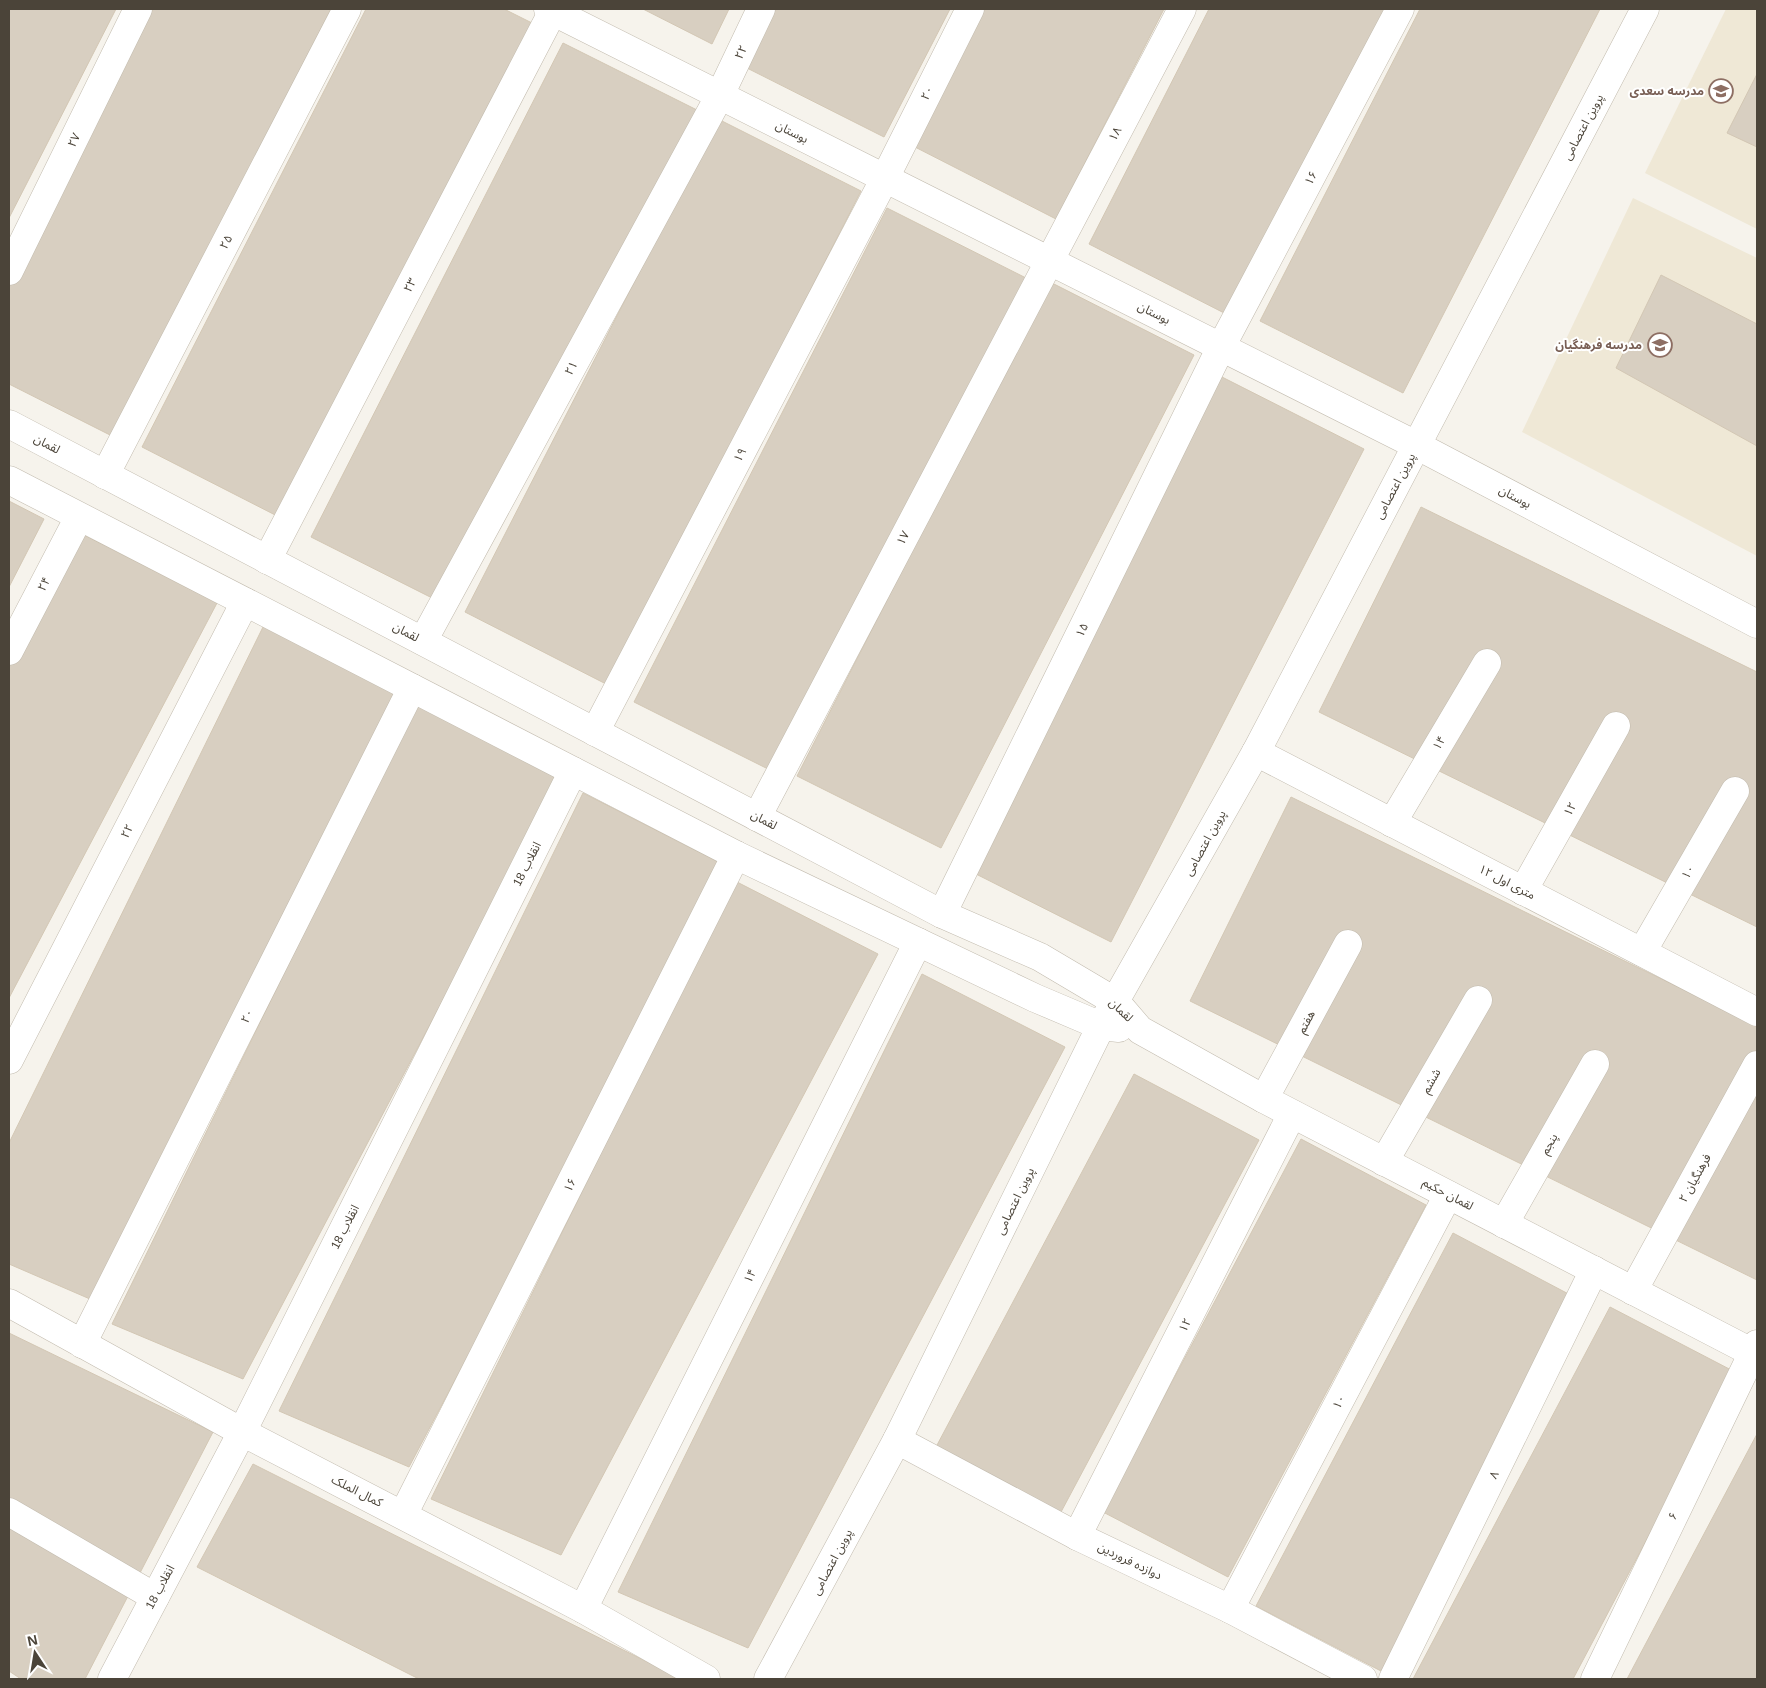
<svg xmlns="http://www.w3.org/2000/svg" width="1766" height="1688" font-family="Arial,'Noto Sans Arabic',sans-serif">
<rect width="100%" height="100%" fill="#f6f3ec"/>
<g fill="#efe8d6">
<path d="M1726 9H1757V229L1645 173Z"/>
<path d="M1633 198 1757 258V556L1522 432Z"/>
</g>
<g fill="#d8cfc1" stroke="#d3c7b4">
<path d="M9 9H116L9 218Z"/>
<path d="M151 9H331L112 436 9 384V286Z"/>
<path d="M366 9H504L538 26 285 520 142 447Z"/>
<path d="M643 9H729L712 44Z"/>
<path d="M769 9H950L884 137 741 65Z"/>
<path d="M983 9H1164L1056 219 913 146Z"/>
<path d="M1209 9H1390L1232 317 1089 244Z"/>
<path d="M1420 9H1600L1403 393 1260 321Z"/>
<path d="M563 43 707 115 454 609 311 537Z"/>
<path d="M1757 74V147L1727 133Z"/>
<path d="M718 119 861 191 608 685 465 612Z"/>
<path d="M887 208 1030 280 778 774 634 702Z"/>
<path d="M1661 275 1757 324V446L1616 368Z"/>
<path d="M1050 282 1194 355 941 848 797 776Z"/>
<path d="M1220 376 1364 449 1111 942 968 870Z"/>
<path d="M9 501 44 519 9 587Z"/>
<path d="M1421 507 1757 672V927L1319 712Z"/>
<path d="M74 530 217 603 9 998V663Z"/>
<path d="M264 625 407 697 90 1299 9 1264V1143Z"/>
<path d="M416 705 560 778 243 1379 112 1324Z"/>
<path d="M583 793 726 866 409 1467 279 1411Z"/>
<path d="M1291 797 1757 1026V1280L1190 1001Z"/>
<path d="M735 881 878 954 561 1555 431 1499Z"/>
<path d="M922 974 1065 1047 748 1648 618 1592Z"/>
<path d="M1134 1074 1259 1140 1061 1512 936 1447Z"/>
<path d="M1301 1139 1426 1205 1228 1577 1103 1512Z"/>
<path d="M1453 1233 1578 1299 1381 1671 1256 1606Z"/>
<path d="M1610 1307 1735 1372 1573 1679H1413Z"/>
<path d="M9 1333 213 1432 85 1679H21L9 1671Z"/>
<path d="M1757 1434V1679H1627Z"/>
<path d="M253 1464 681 1679H419L197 1567Z"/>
</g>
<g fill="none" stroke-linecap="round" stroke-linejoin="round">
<g stroke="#c2bbae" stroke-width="29">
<g id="minor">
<path d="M548 9 1416 445 1757 624"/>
<path d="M9 271 138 9"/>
<path d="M9 424 942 914 1040 957 1116 1002 1140 1030 1264 1099 1757 1355"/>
<path d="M105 475 347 9"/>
<path d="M9 480 736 855 1035 998 1101 1026 1119 1028"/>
<path d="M267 560 554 9"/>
<path d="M423 641 720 95 761 9"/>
<path d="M9 651 79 517"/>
<path d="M595 732 885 178 970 9"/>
<path d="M1256 752 1757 1012"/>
<path d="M757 817 1182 9"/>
<path d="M1392 823 1487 663"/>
<path d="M1523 891 1616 726"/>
<path d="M942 914 1221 347 1400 9"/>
<path d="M1642 952 1735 791"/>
<path d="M9 1060 245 602"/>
<path d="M1264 1099 1348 944"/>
<path d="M1384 1162 1478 1000"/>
<path d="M1504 1224 1595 1064"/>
<path d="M1633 1291 1757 1065"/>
<path d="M9 1303 242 1432 583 1609 706 1679"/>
<path d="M82 1344 412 688"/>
<path d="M897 1440 1077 1536 1230 1609 1363 1679"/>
<path d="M9 1512 155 1597"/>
<path d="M403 1515 736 855"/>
<path d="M1077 1536 1292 1114"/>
<path d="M583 1609 918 942"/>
<path d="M1230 1609 1448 1195"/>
<path d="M112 1679 242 1432 573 771"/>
<path d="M768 1679 897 1440 1101 1026 1256 752 1645 9"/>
<path d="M1393 1679 1594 1270"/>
<path d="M1595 1679 1757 1344"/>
</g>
</g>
<use href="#minor" stroke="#fff" stroke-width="28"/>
</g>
<defs>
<g id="school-ring" transform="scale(1.25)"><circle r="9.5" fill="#fff" stroke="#8d6e63" stroke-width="1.5"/><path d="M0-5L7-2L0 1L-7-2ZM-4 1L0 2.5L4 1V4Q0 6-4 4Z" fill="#8d6e63"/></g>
</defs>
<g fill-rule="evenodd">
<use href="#school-ring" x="1721" y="91"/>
<use href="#school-ring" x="1660" y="345"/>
</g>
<g text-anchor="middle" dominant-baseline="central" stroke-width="4" stroke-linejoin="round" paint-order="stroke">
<g font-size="12" fill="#4b4439" stroke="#fff">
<text transform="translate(741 52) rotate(-64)">۲۲</text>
<text transform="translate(927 93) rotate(-63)">۲۰</text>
<text transform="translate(1583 127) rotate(-62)">پروین اعتصامی</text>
<text transform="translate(792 132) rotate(27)">بوستان</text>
<text transform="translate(1115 134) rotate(-62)">۱۸</text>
<text transform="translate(74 140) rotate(-64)">۲۷</text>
<text transform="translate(1311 178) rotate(-62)">۱۶</text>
<text transform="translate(226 242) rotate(-62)">۲۵</text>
<text transform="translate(410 285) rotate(-62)">۲۳</text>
<text transform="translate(1154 313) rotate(27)">بوستان</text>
<text transform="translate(571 368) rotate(-61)">۲۱</text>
<text transform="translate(47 444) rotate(28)">لقمان</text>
<text transform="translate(740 455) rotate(-62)">۱۹</text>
<text transform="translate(1395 486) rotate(-62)">پروین اعتصامی</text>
<text transform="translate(1515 497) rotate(28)">بوستان</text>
<text transform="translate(903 538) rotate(-62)">۱۷</text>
<text transform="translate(44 584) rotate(-62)">۲۴</text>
<text transform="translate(1082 630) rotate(-64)">۱۵</text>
<text transform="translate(406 632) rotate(28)">لقمان</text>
<text transform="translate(1439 743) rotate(-59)">۱۴</text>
<text transform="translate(1570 809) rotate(-61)">۱۲</text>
<text transform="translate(764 820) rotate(28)">لقمان</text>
<text transform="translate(127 831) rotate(-63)">۲۲</text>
<text transform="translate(1205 843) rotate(-61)">پروین اعتصامی</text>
<text transform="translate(527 864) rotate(-63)">انقلاب 18</text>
<text transform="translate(1688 872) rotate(-60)">۱۰</text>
<text transform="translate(1507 882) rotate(27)">۱۲ متری اول</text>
<text transform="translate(1121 1010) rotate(44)">لقمان</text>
<text transform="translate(247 1016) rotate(-63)">۲۰</text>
<text transform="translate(1306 1022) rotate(-62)">هفتم</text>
<text transform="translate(1431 1081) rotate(-60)">ششم</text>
<text transform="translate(1549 1144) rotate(-60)">پنجم</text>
<text transform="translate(1695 1178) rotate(-61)">فرهنگیان ۲</text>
<text transform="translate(570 1185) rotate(-63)">۱۶</text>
<text transform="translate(1448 1194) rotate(28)">لقمان حکیم</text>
<text transform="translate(1015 1201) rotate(-64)">پروین اعتصامی</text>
<text transform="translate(345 1227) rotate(-63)">انقلاب 18</text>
<text transform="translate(750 1276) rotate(-63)">۱۴</text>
<text transform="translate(1185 1325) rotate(-63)">۱۲</text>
<text transform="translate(1339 1402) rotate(-62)">۱۰</text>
<text transform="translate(1494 1475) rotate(-64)">۸</text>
<text transform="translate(357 1491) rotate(27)">کمال الملک</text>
<text transform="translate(1673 1516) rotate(-64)">۶</text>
<text transform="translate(1130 1561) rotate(26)">دوازده فروردین</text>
<text transform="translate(832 1562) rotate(-62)">پروین اعتصامی</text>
<text transform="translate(160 1587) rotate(-62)">انقلاب 18</text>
</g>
<g font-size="12" font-weight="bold" fill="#785e54" stroke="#fff" text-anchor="end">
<text x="1704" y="91">مدرسه سعدی</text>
<text x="1642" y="345">مدرسه فرهنگیان</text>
</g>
</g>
<rect width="1766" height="1688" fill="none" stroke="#4b4439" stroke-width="20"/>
<g transform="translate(35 1653) rotate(348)" stroke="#ffffff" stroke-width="4" paint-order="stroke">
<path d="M0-4L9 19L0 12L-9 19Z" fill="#4b4439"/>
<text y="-8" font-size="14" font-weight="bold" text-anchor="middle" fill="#4b4439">N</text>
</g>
</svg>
